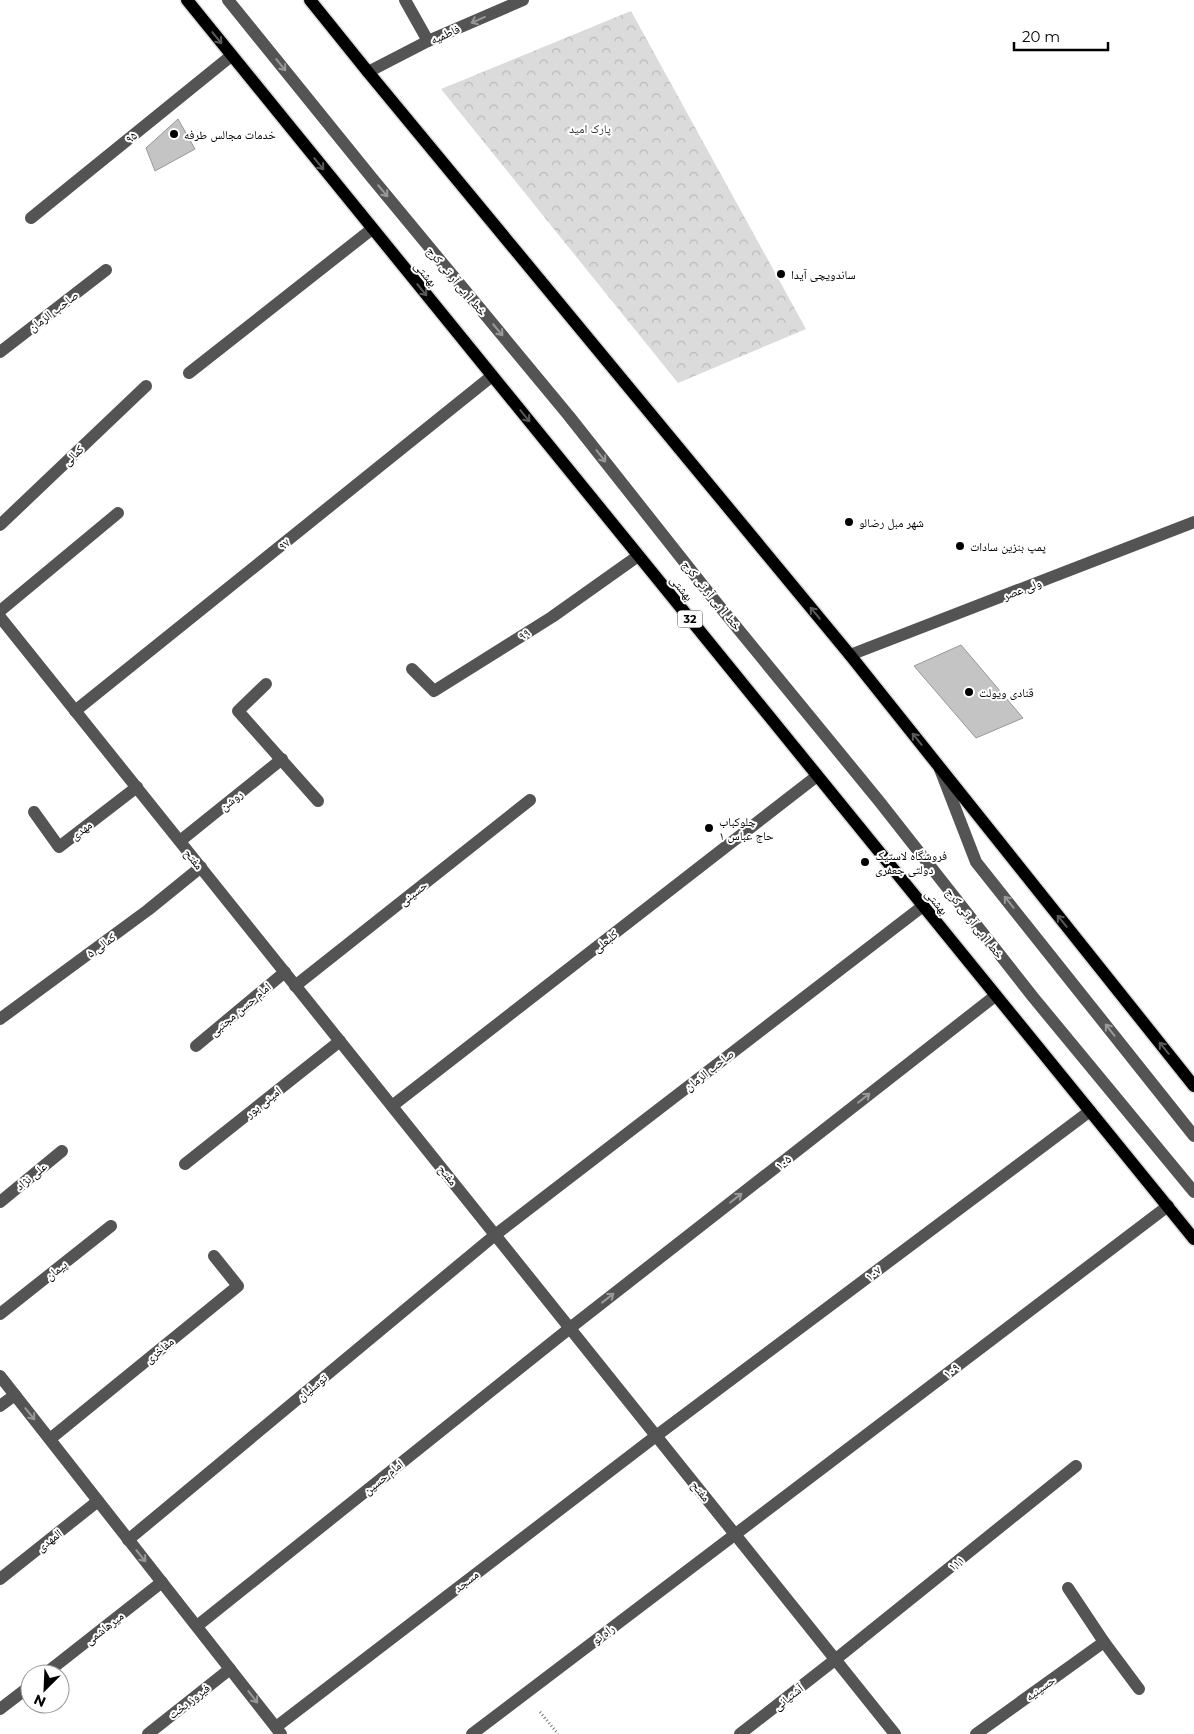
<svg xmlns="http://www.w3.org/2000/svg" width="1194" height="1734" font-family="Montserrat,'Noto Naskh Arabic',sans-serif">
<defs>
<pattern id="park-crowns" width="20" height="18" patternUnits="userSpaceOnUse" patternTransform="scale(1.25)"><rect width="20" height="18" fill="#dbdbdb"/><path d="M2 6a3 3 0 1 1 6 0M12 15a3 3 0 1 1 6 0" fill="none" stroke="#bababa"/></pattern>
</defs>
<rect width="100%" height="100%" fill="#fff"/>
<path fill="url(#park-crowns)" d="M631 11 806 329 678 383 441 89Z"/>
<g fill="#c4c4c4" stroke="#989898">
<path d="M178 119 195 149 155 171 146 148Z"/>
<path d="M961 645 1023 718 976 738 914 666Z"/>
</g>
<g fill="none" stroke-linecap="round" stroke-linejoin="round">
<g stroke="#dbdbdb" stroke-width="15">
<g id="major">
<path d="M187 0 1194 1239"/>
<path d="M310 0 368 72 850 655 1194 1086"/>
</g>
</g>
<path stroke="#767676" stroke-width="3" stroke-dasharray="1 2.5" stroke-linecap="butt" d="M540 1712 558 1734"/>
<g stroke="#545454" stroke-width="12">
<path d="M228 0 372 178 569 416 716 602 879 801 1033 997 1194 1192"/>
<path d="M405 0 428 41"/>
<path d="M368 72 428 41 523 0"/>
<path d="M31 218 231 56"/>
<path d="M0 352 106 270"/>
<path d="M189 373 372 229"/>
<path d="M0 525 146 386"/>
<path d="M0 611 118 513"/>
<path d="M0 617 895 1734"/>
<path d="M850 655 1194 522"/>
<path d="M412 669 434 691 552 617 638 556"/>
<path d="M266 684 238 711 318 801"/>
<path d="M75 711 492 376"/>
<path d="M940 769 976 862 1194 1136"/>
<path d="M34 812 59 847 137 787"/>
<path d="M180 841 282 759"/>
<path d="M295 986 530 800"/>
<path d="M0 1019 148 910 201 867"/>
<path d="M196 1046 285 972"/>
<path d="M392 1106 817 776"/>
<path d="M185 1164 340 1041"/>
<path d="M0 1202 62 1151"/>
<path d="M0 1314 111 1226"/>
<path d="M0 1376 281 1734"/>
<path d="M0 1406 15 1395"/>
<path d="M50 1439 238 1286 214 1256"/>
<path d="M128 1540 495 1235 923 906"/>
<path d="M0 1579 98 1501"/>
<path d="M1068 1588 1104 1642 1139 1689"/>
<path d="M197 1626 570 1328 995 996"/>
<path d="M45 1674 162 1582"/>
<path d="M0 1709 30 1686"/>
<path d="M276 1727 656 1436 1090 1111"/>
<path d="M148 1734 230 1669"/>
<path d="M472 1734 1168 1206"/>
<path d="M740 1734 836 1659 1076 1466"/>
<path d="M976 1734 1104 1642"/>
</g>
<use href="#major" stroke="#000" stroke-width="12"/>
</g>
<defs><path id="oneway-shaft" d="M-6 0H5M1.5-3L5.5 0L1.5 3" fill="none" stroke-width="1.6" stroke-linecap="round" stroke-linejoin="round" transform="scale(1.25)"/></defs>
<g stroke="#989898">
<use href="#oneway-shaft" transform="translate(478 20) rotate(156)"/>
<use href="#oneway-shaft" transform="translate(281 65) rotate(51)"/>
<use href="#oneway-shaft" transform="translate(383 191) rotate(50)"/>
<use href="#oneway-shaft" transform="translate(498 330) rotate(50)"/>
<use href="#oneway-shaft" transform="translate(601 456) rotate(52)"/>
<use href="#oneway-shaft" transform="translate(1009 902) rotate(-129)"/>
<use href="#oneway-shaft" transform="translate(1110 1030) rotate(-128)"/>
<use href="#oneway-shaft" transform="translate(864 1098) rotate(-38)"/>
<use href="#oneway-shaft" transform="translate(736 1198) rotate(-38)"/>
<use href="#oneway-shaft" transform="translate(608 1298) rotate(-38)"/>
<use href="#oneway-shaft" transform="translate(30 1414) rotate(51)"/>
<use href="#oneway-shaft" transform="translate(141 1556) rotate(51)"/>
<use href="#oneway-shaft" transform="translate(253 1697) rotate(52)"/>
</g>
<g stroke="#595959">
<use href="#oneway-shaft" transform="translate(217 38) rotate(51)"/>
<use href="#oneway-shaft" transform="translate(319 164) rotate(51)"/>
<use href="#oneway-shaft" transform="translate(422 290) rotate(51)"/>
<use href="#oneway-shaft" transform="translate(525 416) rotate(51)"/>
<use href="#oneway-shaft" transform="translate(815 613) rotate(-130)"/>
<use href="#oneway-shaft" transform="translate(917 739) rotate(-129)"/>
<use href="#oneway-shaft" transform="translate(1062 921) rotate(-129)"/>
<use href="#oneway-shaft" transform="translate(1164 1048) rotate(-129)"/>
</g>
<g fill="#000" stroke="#fff" stroke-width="2">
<circle cx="174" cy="134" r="5"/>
<circle cx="781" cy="274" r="5"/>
<circle cx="849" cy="522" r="5"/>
<circle cx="960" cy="546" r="5"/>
<circle cx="969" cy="692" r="5"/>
<circle cx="709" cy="828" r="5"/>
<circle cx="865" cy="862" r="5"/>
</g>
<g text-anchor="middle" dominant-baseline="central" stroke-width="4" stroke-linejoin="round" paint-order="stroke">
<rect fill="#fff" stroke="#4c4c4c" stroke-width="1" x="677.5" y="610.5" width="25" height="17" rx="4"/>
<g font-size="11" font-weight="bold" fill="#000">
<text x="690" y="619">32</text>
</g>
<g font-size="12" fill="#000" stroke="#fff">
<text transform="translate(445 34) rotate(-24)">فاطمیه</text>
<text transform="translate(131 137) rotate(-39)">۹۵</text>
<text transform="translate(426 274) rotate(51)">بهشتی</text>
<text transform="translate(457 281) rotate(50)">خط 1 بی آر تی کرج</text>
<text transform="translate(53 311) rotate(-37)">صاحب الزمان</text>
<text transform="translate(73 455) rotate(-44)">کمالی</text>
<text transform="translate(284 544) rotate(-39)">۹۷</text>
<text transform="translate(682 588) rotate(51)">بهشتی</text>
<text transform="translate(1022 589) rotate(-21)">ولی عصر</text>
<text transform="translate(712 595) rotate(51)">خط 1 بی آر تی کرج</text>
<text transform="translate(524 634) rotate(-31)">۹۹</text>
<text transform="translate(231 800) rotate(-39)">روشن</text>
<text transform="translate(81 830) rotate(-37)">مهدی</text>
<text transform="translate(194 859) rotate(51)">مفتح</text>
<text transform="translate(413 893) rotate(-38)">حسینی</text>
<text transform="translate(937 902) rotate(51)">بهشتی</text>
<text transform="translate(975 923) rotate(52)">خط 1 بی آر تی کرج</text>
<text transform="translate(605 941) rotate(-38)">کلبعلی</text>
<text transform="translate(101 945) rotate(-36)">۵ کمالی</text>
<text transform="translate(240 1009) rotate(-40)">امام حسن مجتبی</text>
<text transform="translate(709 1070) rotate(-38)">صاحب الزمان</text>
<text transform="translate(263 1102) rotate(-38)">امینی پور</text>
<text transform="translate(783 1162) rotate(-38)">۱۰۵</text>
<text transform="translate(448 1175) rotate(51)">مفتح</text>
<text transform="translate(31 1176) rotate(-39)">علی نژاد</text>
<text transform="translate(56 1270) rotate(-38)">پیمان</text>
<text transform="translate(873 1273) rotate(-37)">۱۰۷</text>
<text transform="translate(159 1350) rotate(-39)">مفاخری</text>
<text transform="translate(951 1370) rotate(-37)">۱۰۹</text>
<text transform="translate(312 1387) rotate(-40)">توسلیان</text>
<text transform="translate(383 1477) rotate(-39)">امام حسین</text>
<text transform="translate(701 1491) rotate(51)">مفتح</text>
<text transform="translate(49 1540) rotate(-38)">المهدی</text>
<text transform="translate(956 1563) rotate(-39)">۱۱۱</text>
<text transform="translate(466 1581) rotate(-38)">مسجد</text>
<text transform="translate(104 1628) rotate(-38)">میرهاشمی</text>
<text transform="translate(603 1634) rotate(-37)">راه نو</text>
<text transform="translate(1040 1688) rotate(-36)">حسینیه</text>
<text transform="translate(788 1697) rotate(-38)">آشتیانی</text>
<text transform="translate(189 1701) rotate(-38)">فیروز بخت</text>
</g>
<g font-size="12" fill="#323232" stroke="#fff">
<text x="590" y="128">پارک امید</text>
</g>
<g font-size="12" fill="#000" stroke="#fff" text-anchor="start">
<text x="184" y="134">خدمات مجالس طرفه</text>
<text x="791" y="274">ساندویچی آیدا</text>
<text x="859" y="522">شهر مبل رضالو</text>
<text x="970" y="546">پمپ بنزین سادات</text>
<text x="979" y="692">قنادی ویولت</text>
<text x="719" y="821">چلوکباب<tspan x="719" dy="14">حاج عباس ۱</tspan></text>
<text x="875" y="855">فروشگاه لاستیک<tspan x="875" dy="14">دولتی جعفری</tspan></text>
</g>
</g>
<g transform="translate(45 1689) rotate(204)"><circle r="24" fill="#ffffff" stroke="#999999"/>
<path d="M0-4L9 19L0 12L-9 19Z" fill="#000000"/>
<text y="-8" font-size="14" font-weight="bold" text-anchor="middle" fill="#000000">N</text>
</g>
<path d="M1014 42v8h94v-8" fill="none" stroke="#000000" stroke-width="2.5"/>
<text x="1022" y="42" font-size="15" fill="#000000" stroke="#ffffff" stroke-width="4" paint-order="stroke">20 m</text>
</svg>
